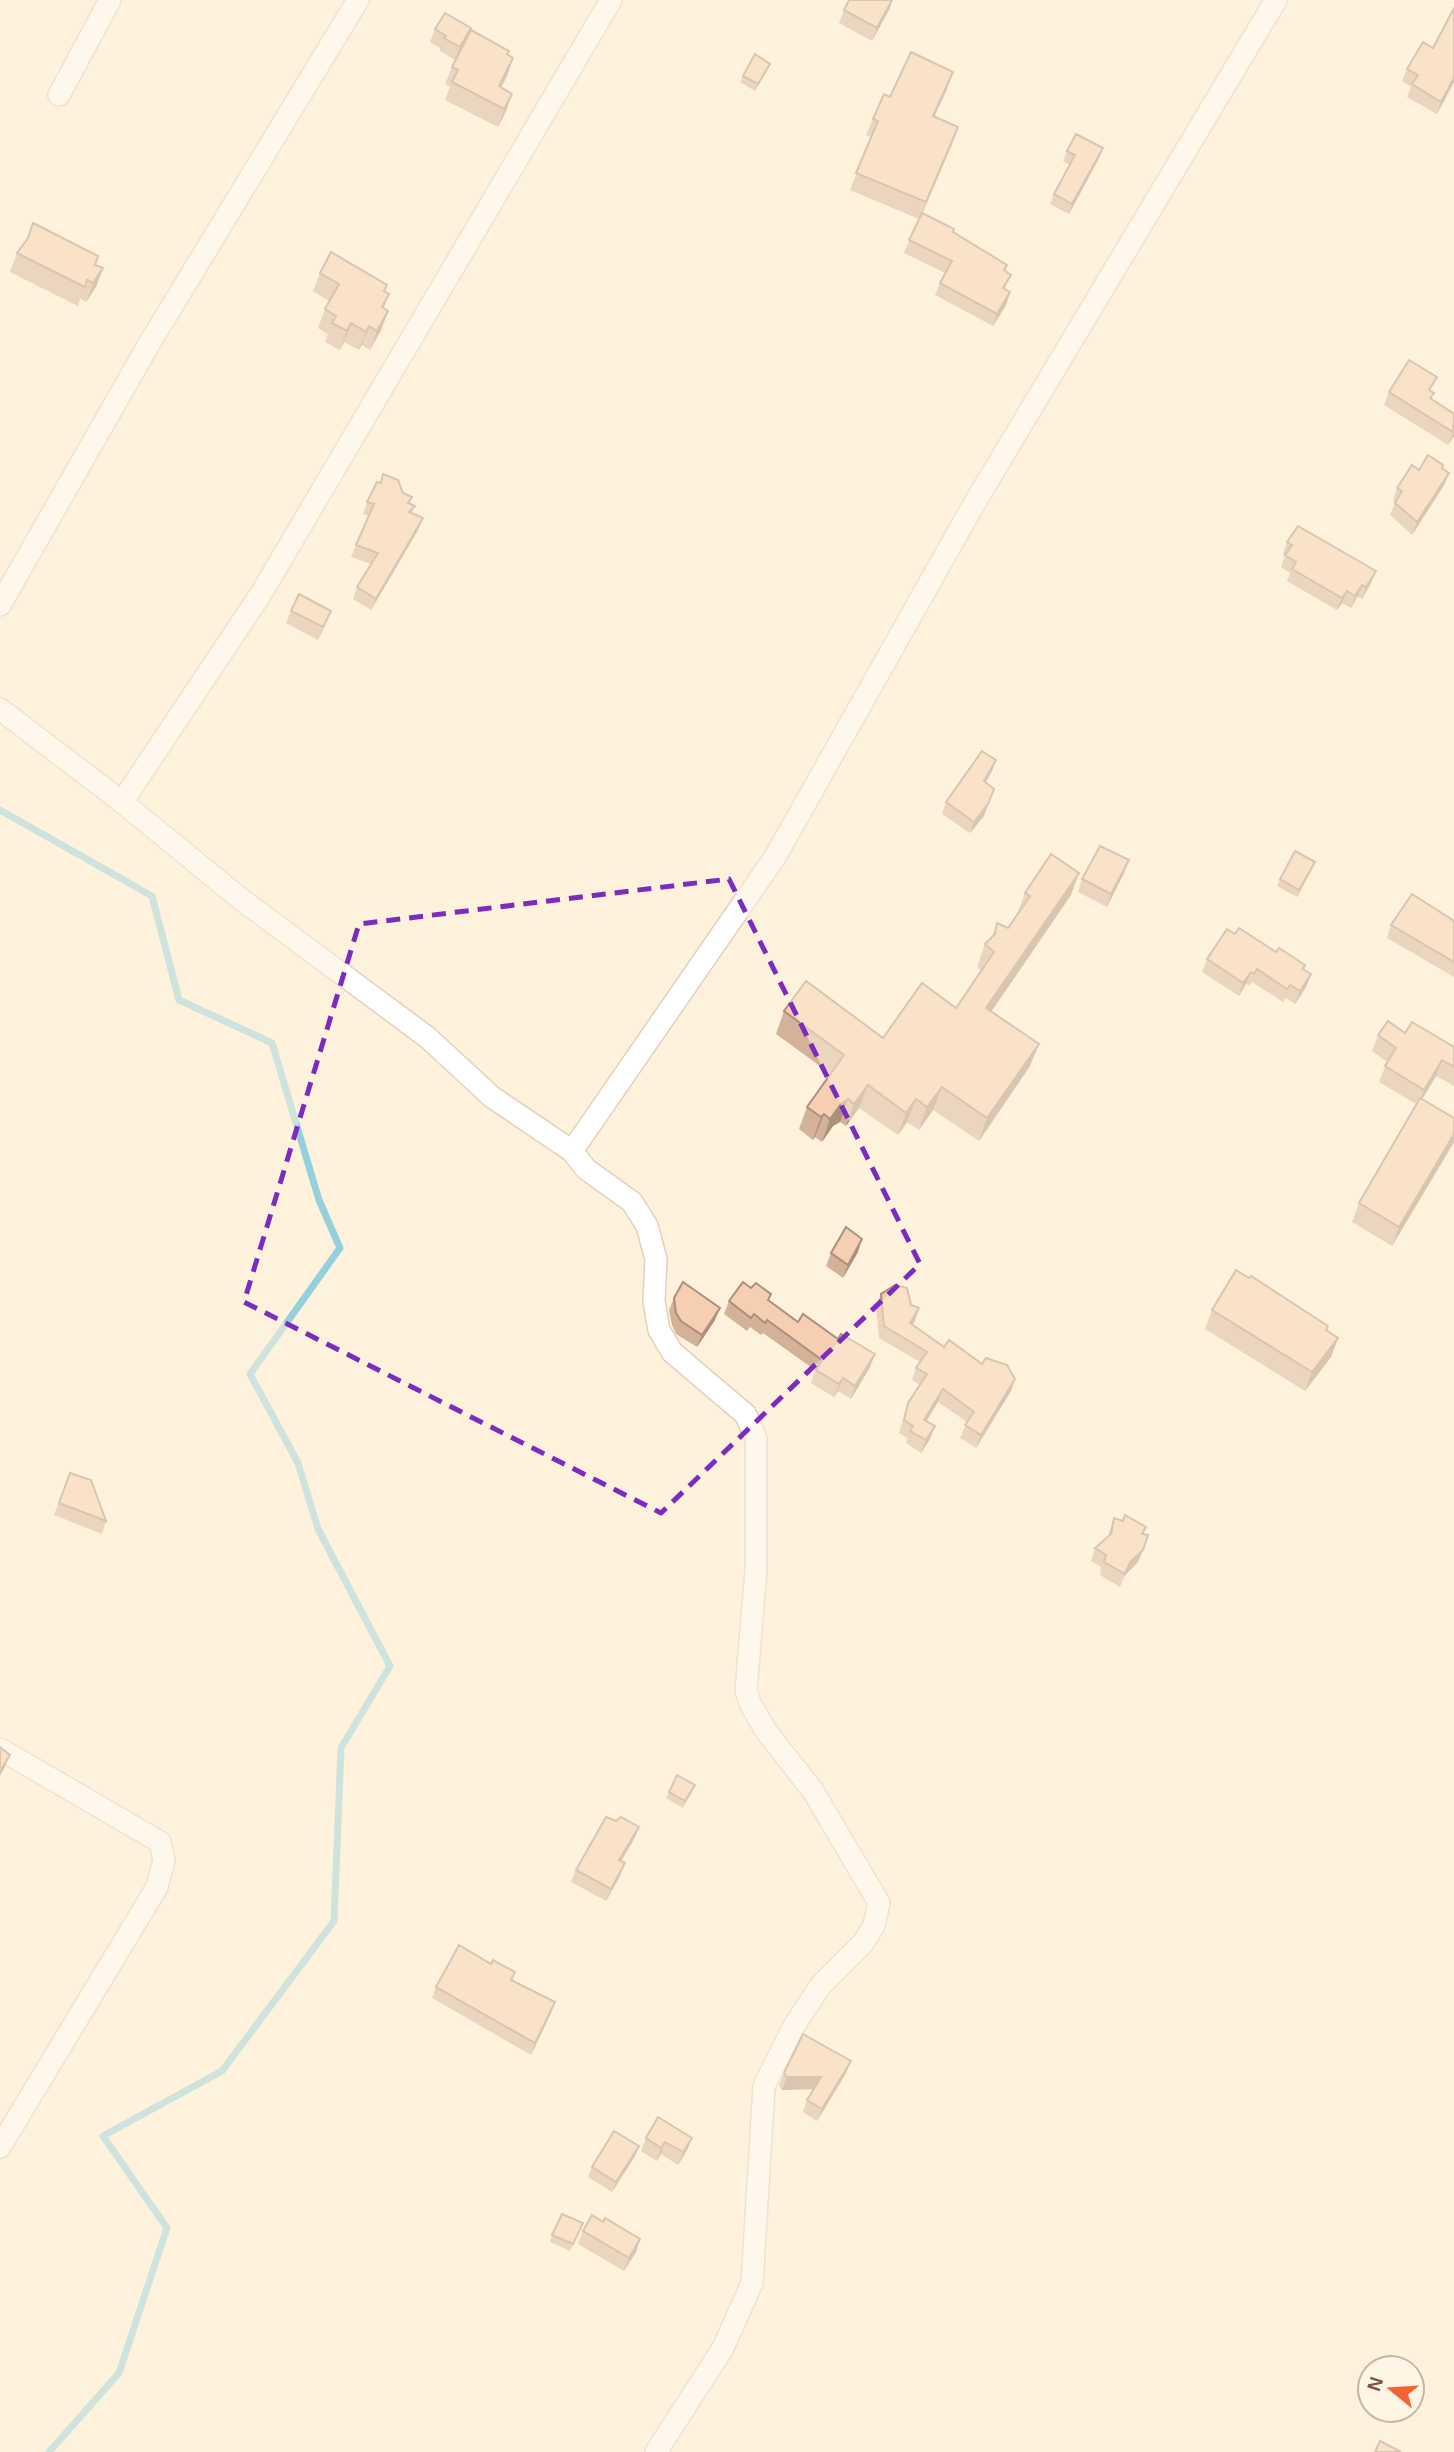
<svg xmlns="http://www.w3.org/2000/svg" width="1454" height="2452" font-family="Helvetica,sans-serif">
<rect width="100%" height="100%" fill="#fef2dd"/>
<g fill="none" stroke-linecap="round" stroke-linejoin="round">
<path stroke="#95d0dc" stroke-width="7" d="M0 810 152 896 179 1000 272 1043 319 1200 340 1248 250 1374 298 1463 318 1529 390 1666 341 1748 334 1921 222 2071 103 2136 167 2228 119 2373 49 2452"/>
<g stroke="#e5cfbb" stroke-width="24">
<g id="minor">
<path d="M59 95 110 0"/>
<path d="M0 605 149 344 358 0"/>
<path d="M0 709 122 802 242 900 427 1037 492 1097 572 1151 586 1169 632 1202 647 1226 656 1259 654 1301 659 1330 672 1352 746 1415 756 1439V1570L746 1690 750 1703 766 1731 813 1791 879 1903 874 1925 864 1942 821 1985 794 2026 764 2086 752 2283 723 2348 656 2452"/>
<path d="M122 802 262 592 611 0"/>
<path d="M572 1151 775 857 974 504 1276 0"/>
<path d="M0 1749 160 1842 164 1860 157 1887 0 2147"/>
</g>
</g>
<use href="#minor" stroke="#fff" stroke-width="21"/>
</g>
<g fill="#d4b199">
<path d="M890 8 872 41 839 23 844 10Z"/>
<path d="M1454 8V82L1437 114 1407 97 1411 87 1402 81 1407 69 1433 48Z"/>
<path d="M435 29 468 34 513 58 507 76 501 88 512 94 506 111 498 127 445 100 450 87 445 84 455 60 440 51V48L430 42Z"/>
<path d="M767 70 755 91 740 82 743 76Z"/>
<path d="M947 89 934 117 952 144 922 213 1007 265 1005 271 1006 287 1005 289 1010 292 1006 305 993 326 935 295 940 283 945 273 904 253 919 219 850 190 871 138 866 135 873 119 890 97Z"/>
<path d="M1067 151 1099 158 1069 214 1050 204 1054 194 1070 165 1063 161Z"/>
<path d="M33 223 95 265 96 287 86 302 80 299 78 306 10 272 17 253 26 241Z"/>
<path d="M320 273 385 292 389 294 384 308 388 311 381 330 370 350 362 345 359 350 344 342 340 350 325 342 328 334 318 328 325 309 329 301 313 291Z"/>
<path d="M1431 391V399L1454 414V436L1448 445 1384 405 1389 392Z"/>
<path d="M1442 468 1449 473 1444 485 1412 535 1390 515 1395 502 1393 501 1397 488 1419 470Z"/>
<path d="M383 474 403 493 412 497 410 503 415 506 412 513 418 530 371 610 353 599 357 587 371 564 351 557 369 516 363 514 367 502 380 483Z"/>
<path d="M1287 542 1371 583 1362 599 1357 597 1351 608 1342 603 1337 610 1287 581 1290 573 1281 567 1285 556 1283 554Z"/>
<path d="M291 611 326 623 318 640 286 623Z"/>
<path d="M996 760 992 771 985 782 984 816 970 833 942 814 946 802Z"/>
<path d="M1129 860 1124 873 1107 907 1078 892 1082 879Z"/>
<path d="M1315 862 1297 897 1277 886 1280 879Z"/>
<path d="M1025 893 1071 895 991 1012 1030 1066 979 1141 933 1110 919 1130 907 1122 898 1135 859 1108 846 1126 840 1122 833 1126 822 1142 815 1137 813 1140 799 1129 807 1107 831 1074 776 1034 784 1011 883 1038 956 1008 981 971 977 967 985 944 992 937 997 923 1008 928 1017 914Z"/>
<path d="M1454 921V977L1387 938 1391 925Z"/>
<path d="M1235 934 1304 969 1311 974 1306 987 1295 1004 1286 998 1283 1002 1252 982 1249 986 1246 984 1239 996 1202 972 1207 959Z"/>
<path d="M1405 1033 1454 1047V1086L1436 1076 1422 1099 1454 1118V1142L1392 1246 1352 1222 1359 1203 1416 1104 1379 1082 1387 1062 1372 1051 1378 1035Z"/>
<path d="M858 1252 843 1278 826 1266 831 1253Z"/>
<path d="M881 1294 915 1321 912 1324 1011 1391 976 1448 960 1438 967 1422 938 1402 926 1421 930 1439 921 1453 906 1443 907 1438 899 1433 908 1403 920 1385 912 1380 916 1368 920 1362 879 1338 876 1307Z"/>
<path d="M674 1298 715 1320 697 1347 676 1334 672 1325 669 1310Z"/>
<path d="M729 1301H769L798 1322 870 1367 851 1399 838 1391 834 1397 811 1383 815 1370 763 1333 761 1335 750 1327 747 1331 724 1314Z"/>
<path d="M1212 1310 1328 1326 1327 1331 1338 1338 1331 1357 1305 1391 1205 1329Z"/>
<path d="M70 1473 106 1521 102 1534 54 1515Z"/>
<path d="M1114 1518 1144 1534 1138 1562 1125 1575 1120 1587 1100 1575 1101 1567 1091 1561 1095 1548 1108 1536Z"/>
<path d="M669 1792H692L683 1808 666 1798Z"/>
<path d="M616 1821 639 1827 634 1839 621 1861 620 1876 606 1901 571 1882 576 1870Z"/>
<path d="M491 1964 515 1972 512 1981 555 2002 551 2013 531 2055 432 1998 436 1987Z"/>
<path d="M784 2073H846L817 2121 803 2112 807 2100 813 2089 782 2090 779 2085Z"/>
<path d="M646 2138H692L687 2150 678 2165 661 2154 657 2161 641 2151Z"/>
<path d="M639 2146 635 2156 612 2192 588 2177 592 2167Z"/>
<path d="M603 2222 640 2239 636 2252 624 2271 578 2244 583 2231Z"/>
<path d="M583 2223 570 2251 550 2242 552 2235Z"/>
</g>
<g fill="#ac907d">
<path d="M892 0 890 8 872 41 877 28Z"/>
<path d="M471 28 466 41 455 60 460 47Z"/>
<path d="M513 58 507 76 492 104 499 86Z"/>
<path d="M770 64 767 70 755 91 758 84Z"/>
<path d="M953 72 947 89 927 133 933 116Z"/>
<path d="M1454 78V82L1437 114 1441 102Z"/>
<path d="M512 94 506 111 498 127 504 109Z"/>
<path d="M958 127 952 144 920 219 926 202Z"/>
<path d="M1103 148 1099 158 1069 214 1072 204Z"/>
<path d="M103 268 96 287 86 302 93 283Z"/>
<path d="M1010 292 1006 305 993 326 997 314Z"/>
<path d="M388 311 381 330 370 350 377 331Z"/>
<path d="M351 323 344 342 340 350 347 331Z"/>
<path d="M369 326 362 345 359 350 366 332Z"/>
<path d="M1454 431V436L1448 445Z"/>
<path d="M1449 473 1444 485 1412 535 1417 522Z"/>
<path d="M423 518 418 530 371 610 376 599Z"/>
<path d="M1376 571 1371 583 1362 599 1366 587Z"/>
<path d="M1362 585 1357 597 1351 608 1355 596Z"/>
<path d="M1347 591 1342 603 1337 610 1342 598Z"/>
<path d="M331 611 326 623 318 640 323 627Z"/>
<path d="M996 760 992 771 980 793 984 781Z"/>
<path d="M990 800 984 816 970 833 974 822Z"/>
<path d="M1129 860 1124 873 1107 907 1111 894Z"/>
<path d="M1315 862 1312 869 1297 897 1299 890Z"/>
<path d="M1079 873 1071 895 978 1031 986 1008Z"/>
<path d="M1251 972 1246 984 1239 996 1243 983Z"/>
<path d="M1311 974 1306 987 1295 1004 1300 991Z"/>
<path d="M1039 1044 1030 1066 979 1141 987 1118Z"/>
<path d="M1442 1060 1436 1076 1418 1106 1424 1090Z"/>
<path d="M868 1085 859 1108 846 1126 854 1104Z"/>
<path d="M942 1087 933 1110 919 1130 927 1107Z"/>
<path d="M848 1099 840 1122 833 1126 822 1142 830 1119 841 1104Z"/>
<path d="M916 1099 907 1122 898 1135 906 1113Z"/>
<path d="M824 1114 815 1137 813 1140 821 1117Z"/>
<path d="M1454 1134V1142L1392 1246 1399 1227Z"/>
<path d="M862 1239 858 1252 843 1278 848 1265Z"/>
<path d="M720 1308 715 1320 697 1347 702 1335Z"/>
<path d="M919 1308 915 1321 906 1335 910 1323Z"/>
<path d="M1338 1338 1331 1357 1305 1391 1312 1372Z"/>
<path d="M875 1354 870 1367 851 1399 855 1386Z"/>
<path d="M843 1378 838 1391 834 1397 839 1384Z"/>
<path d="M1015 1379 1011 1391 976 1448 981 1435Z"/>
<path d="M943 1389 938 1402 920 1432 924 1420Z"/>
<path d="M935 1426 930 1439 921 1453 926 1440Z"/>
<path d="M1143 1550 1138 1562 1125 1575 1120 1587 1130 1562Z"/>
<path d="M10 1755 5 1767 0 1776V1771Z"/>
<path d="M639 1827 634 1839 614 1873 619 1860Z"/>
<path d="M625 1863 620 1876 606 1901 611 1889Z"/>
<path d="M555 2002 551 2013 531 2055 535 2043Z"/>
<path d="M851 2061 846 2073 817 2121 822 2109Z"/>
<path d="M787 2077H821L816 2089 782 2090Z"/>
<path d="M692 2138 687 2150 678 2165 683 2152Z"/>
<path d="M665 2142 661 2154 657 2161 661 2148Z"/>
<path d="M639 2146 635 2156 612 2192 616 2182Z"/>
<path d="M640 2239 636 2252 624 2271 629 2258Z"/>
</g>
<g fill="#f6ceb2" stroke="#ac907d" stroke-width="2">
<path d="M849 0H892L877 28 844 10Z"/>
<path d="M1454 8V78L1441 102 1412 84 1418 75 1407 69 1423 42 1433 48Z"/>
<path d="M445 13 471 28 460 47 444 38 446 36 435 29Z"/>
<path d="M471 30 509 51 507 54 513 58 499 86 512 94 504 109 452 82 458 70 452 67Z"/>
<path d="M911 52 953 72 933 116 958 127 926 202 856 173 878 121 873 119 884 94 890 97Z"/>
<path d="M755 54 770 64 758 84 743 76Z"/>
<path d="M1076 134 1103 148 1072 204 1054 194 1075 155 1067 151Z"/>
<path d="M922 213 954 229 953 232 1007 265 1004 270 1011 275 1003 288 1010 292 997 314 940 283 952 261 909 240Z"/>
<path d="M33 223 98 256 95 265 103 268 93 283 87 280 85 287 17 253 28 238Z"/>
<path d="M331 252 387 285 384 291 389 294 382 307 388 311 377 331 369 326 366 332 351 323 347 331 332 323 336 316 325 309 339 284 320 273Z"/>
<path d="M1409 360 1437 377 1429 390 1434 393 1430 398 1454 414 1453 432 1389 392Z"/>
<path d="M1428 455 1443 465 1442 468 1449 473 1417 522 1395 503 1402 491 1397 488 1412 465 1419 470Z"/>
<path d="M383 474 398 480 403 493 412 497 408 503 415 506 409 512 423 518 376 599 357 587 378 553 356 545 374 504 367 502 377 482 381 483Z"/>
<path d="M1298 526 1376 571 1366 587 1362 585 1355 596 1347 591 1342 598 1292 569 1296 562 1285 555 1292 545 1287 542Z"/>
<path d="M299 594 331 611 323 627 291 611Z"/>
<path d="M982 751 996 760 984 781 994 789 988 804 974 822 946 802Z"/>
<path d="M1100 846 1129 860 1111 894 1082 879Z"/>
<path d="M1295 851 1315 862 1299 890 1280 879Z"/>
<path d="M1051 854 1079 873 986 1008 1039 1044 987 1118 942 1087 927 1107 916 1099 906 1113 868 1085 854 1104 848 1099 841 1104 830 1119 824 1114 821 1117 807 1107 844 1055 784 1011 806 981 883 1038 922 983 956 1008 994 952 985 944 995 934 997 923 1008 928 1030 896 1025 893Z"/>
<path d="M1412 894 1454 921V962L1391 925Z"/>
<path d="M1239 928 1276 952 1279 948 1305 965 1303 969 1311 974 1300 991 1290 985 1287 989 1257 969 1254 974 1251 972 1243 983 1207 959 1227 929 1235 934Z"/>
<path d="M1388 1021 1405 1033 1412 1022 1454 1047V1067L1442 1060 1424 1090 1385 1066 1396 1048 1378 1035Z"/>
<path d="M1420 1098 1454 1118V1134L1399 1227 1359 1203Z"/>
<path d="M846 1227 862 1239 848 1265 831 1253Z"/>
<path d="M1236 1270 1249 1278 1251 1276 1328 1326 1326 1330 1338 1338 1312 1372 1212 1310Z"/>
<path d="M683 1282 720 1308 702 1335 681 1321 676 1313 674 1298Z"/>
<path d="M743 1282 751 1288 756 1283 771 1294 768 1300 798 1322 803 1314 838 1339 841 1334 875 1354 855 1386 843 1378 839 1384 816 1370 822 1360 767 1320 765 1323 754 1314 751 1318 729 1301Z"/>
<path d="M895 1285 907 1288 911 1305 919 1308 910 1323 944 1347 949 1340 982 1364 986 1358 1007 1365 1015 1379 981 1435 965 1425 974 1412 943 1389 924 1420 935 1426 926 1440 910 1431 913 1426 904 1420 908 1403 927 1374 916 1368 927 1352 884 1326 881 1294Z"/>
<path d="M70 1473 91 1480 106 1521 59 1503Z"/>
<path d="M1125 1515 1146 1527 1142 1534 1148 1535 1143 1550 1130 1562 1125 1574 1104 1562 1106 1555 1095 1548 1111 1534 1114 1518 1123 1521Z"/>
<path d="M0 1747 10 1755 0 1771Z"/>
<path d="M677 1775 695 1785 685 1801 669 1792Z"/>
<path d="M606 1817 616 1821 621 1817 639 1827 619 1860 625 1863 611 1889 576 1870Z"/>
<path d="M459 1945 491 1964 493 1960 515 1972 511 1980 555 2002 535 2043 436 1987Z"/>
<path d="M803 2034 851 2061 822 2109 807 2100 821 2077H787L784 2073Z"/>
<path d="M658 2117 692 2138 683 2152 665 2142 661 2148 646 2138Z"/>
<path d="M614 2131 639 2146 616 2182 592 2167Z"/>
<path d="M562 2214 583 2223 573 2244 552 2235Z"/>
<path d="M592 2215 603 2222 605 2218 640 2239 629 2258 583 2231Z"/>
<path d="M1380 2441 1401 2452H1375Z"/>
</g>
<path d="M0 0H1454V2452H0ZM729 879 920 1264 661 1513 244 1302 359 924Z" fill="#fef2dd" fill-opacity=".55" fill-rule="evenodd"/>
<path fill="none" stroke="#7b2cbf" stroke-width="5" stroke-dasharray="14 9" stroke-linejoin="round" d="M729 879 920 1264 661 1513 244 1302 359 924Z"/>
<g transform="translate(1391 2389) rotate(288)"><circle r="33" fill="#fff5e5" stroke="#c8b5a4" stroke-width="2"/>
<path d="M0-5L12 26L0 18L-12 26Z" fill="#f56335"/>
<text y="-10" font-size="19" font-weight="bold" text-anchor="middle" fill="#755643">N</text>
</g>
</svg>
